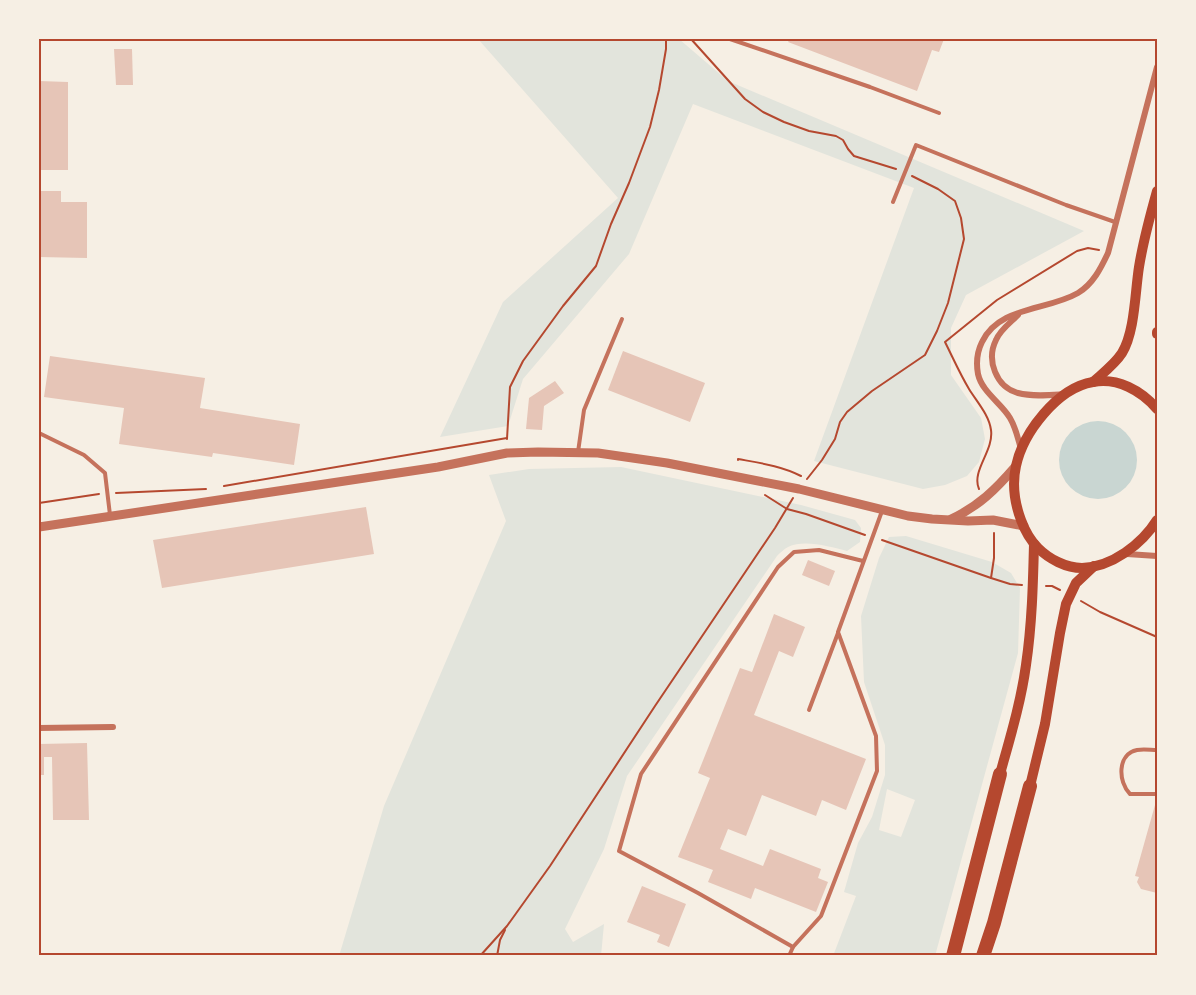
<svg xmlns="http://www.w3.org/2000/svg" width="1196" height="995" font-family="Raleway,sans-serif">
<rect width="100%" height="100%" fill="#f6efe4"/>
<g fill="#e2e4dc" fill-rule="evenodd">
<path d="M478 39H679L728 81 1084 231 966 295 951 328V375L981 418 985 439 979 462 967 476 945 485 923 489 814 461 914 188 693 104 629 254 523 379 508 426 440 437 503 302 618 198Z"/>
<path d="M621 467 801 505 855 520 861 528 860 542 847 551C830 547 805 539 788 547 784 549 780 553 777 556L627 776 604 849 565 929 573 942 604 924 601 956H339L384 806 506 521 489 475 529 469Z"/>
<path d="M906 536 992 562 1011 573 1020 588 1018 653 935 956H833L856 896 844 892 858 843 872 817 885 775V745L864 682 861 616 879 558 889 537ZM887 789 915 800 901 837 879 830Z"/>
</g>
<circle fill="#c9d6d2" cx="1098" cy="460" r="39"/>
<g fill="#e6c5b7">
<path d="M790 39H944L939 52 932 50 917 91 788 42Z"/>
<path d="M114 49H132L133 85H116Z"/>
<path d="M39 81 68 82V170H39Z"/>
<path d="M39 191H61V202H87V258L39 257Z"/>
<path d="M623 351 705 383 690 422 608 390Z"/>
<path d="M50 356 205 378 200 408 300 424 294 465 213 453 212 457 119 444 124 408 44 397Z"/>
<path d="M555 381 564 393 544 406 542 430 526 429 529 398Z"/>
<path d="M366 507 374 554 162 588 153 540Z"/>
<path d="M808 560 835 571 829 586 802 575Z"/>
<path d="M774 614 805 627 793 657 779 651 754 715 866 759 846 810 822 800 816 816 762 795 746 836 728 829 720 849 763 866 770 849 821 869 818 878 828 882 816 912 755 888 751 899 708 882 713 870 678 857 710 778 698 773 740 668 752 672Z"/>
<path d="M87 743 89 820H53L52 757H44V775H39V744Z"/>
<path d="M1155 805 1157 806V893L1141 889 1137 882 1139 877 1135 876Z"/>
<path d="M642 886 686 904 669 947 657 942 660 935 627 922Z"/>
</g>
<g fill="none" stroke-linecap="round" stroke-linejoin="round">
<g stroke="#b5482f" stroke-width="2">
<path d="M691 39 745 99 763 112 784 122 809 131 836 136 843 140 848 149 854 156 896 169"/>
<path d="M507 439 510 387 523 361 563 306 596 266 611 224 629 183 650 127 659 90 666 49V39"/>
<path d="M738 460V459C760 463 782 466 801 476"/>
<path d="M807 479 822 460 835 439 840 422 847 412 872 391 925 355 937 331 948 303 964 239 961 218 955 201 938 189 912 176"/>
<path d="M224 486 507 438"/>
<path d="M979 489C971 471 994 451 991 430 989 415 977 402 969 389 960 374 953 358 945 342L997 300 1077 251 1088 248 1099 250"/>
<path d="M116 493 206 489"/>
<path d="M765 495 787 509 806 514 865 535"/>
<path d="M39 503 99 494"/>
<path d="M882 540 991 578 1010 584 1022 585"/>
<path d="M991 578 994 558V533"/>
<path d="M1046 586H1052L1060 590"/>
<path d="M1081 601 1100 612 1157 637"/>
<path d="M480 956 507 926 550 866 655 706 775 528 793 498"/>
<path d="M497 956 500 940 505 930"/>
</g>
<g stroke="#c5725c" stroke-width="4">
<path d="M730 39 870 87 939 113"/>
<path d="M893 202 916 145 1066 205 1115 222"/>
<path d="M39 433 84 455 105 473 110 515"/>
<path d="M578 452 584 410 622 319"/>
<path d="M863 561 819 550 794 552 778 567 641 774 619 851 698 893 793 947 821 916 877 771 876 736 838 632 882 511"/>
<path d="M809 710 838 633"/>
<path d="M1157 750C1151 750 1143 749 1137 750 1117 754 1118 782 1130 794H1157"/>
<path d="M789 956 793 947"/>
</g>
<g stroke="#c5725c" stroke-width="6">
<path d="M1018 315C1010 323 1000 330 996 340 986 360 996 387 1018 393 1033 397 1050 395 1065 394"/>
<path d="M1021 449C1018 439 1016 428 1010 418 1001 403 982 392 978 374 976 363 977 352 982 342 999 306 1047 311 1078 293 1093 284 1101 268 1108 253L1157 67"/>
<path d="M1127 554 1157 556"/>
<path d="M39 728 113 727"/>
</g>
<g stroke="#c5725c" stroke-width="9">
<path d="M951 519C978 507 996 489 1015 467"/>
<path d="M39 527 438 467 507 453 538 452 598 453 667 463 799 489 908 516 932 519 968 521 993 520 1024 526"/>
</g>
<g stroke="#b5482f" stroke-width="10">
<path d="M1157 332V334"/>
<path d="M1093 382C1103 373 1115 364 1122 353 1135 332 1135 292 1139 267 1143 242 1150 216 1157 191"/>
<path d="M1157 409C1142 391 1117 377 1093 382 1057 388 1023 433 1016 466 1012 484 1015 504 1021 520 1025 531 1030 540 1038 548 1049 559 1066 568 1082 568 1112 567 1142 544 1157 520"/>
<path d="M1000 774C1010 738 1021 702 1026 665 1032 624 1033 584 1034 544"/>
<path d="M1030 786 1045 724 1060 633 1066 604 1076 583 1094 566"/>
</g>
<g stroke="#b5482f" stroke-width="14">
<path d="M953 956 1000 774"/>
<path d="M983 956 994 923 1030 786"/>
</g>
</g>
<rect width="1196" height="995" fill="none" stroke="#f6efe4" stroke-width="81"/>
<rect x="40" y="40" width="1116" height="914" fill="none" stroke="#b5482f" stroke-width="2"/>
</svg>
